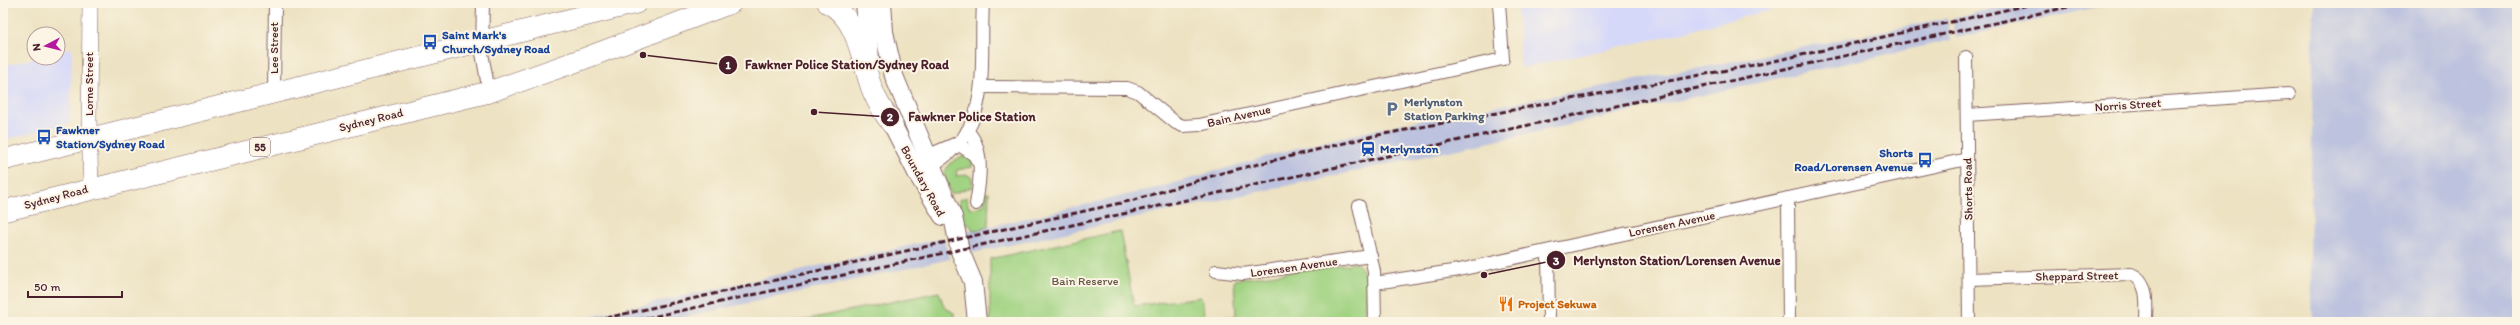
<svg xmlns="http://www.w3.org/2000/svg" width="2520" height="325" font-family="Itim,sans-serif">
<rect width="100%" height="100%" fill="#fcf5e5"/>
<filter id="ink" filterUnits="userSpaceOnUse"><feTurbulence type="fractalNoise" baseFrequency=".025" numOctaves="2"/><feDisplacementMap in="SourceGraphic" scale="8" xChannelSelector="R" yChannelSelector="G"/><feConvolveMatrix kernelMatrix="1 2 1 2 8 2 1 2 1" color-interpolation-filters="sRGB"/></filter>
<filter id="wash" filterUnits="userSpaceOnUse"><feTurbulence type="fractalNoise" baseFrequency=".012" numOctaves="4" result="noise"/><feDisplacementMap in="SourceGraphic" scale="16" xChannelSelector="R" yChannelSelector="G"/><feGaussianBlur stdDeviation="0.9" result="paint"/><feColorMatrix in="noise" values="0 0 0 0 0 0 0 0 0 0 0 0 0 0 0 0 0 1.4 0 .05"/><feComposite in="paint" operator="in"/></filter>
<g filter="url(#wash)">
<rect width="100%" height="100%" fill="#ede2c2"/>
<g fill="#d5d8f9">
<path d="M1181 3H1389L1367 5Z"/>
<path d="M1573 3H1799L1655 39 1521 68 1517 7 1573 6Z"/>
<path d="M72 48 70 123 3 140V66L34 58H58V51Z"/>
</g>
<g fill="#bdc3de">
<path d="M2016 3H2116L1956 38 1952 18Z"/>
<path d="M2314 3H2517V322H2313L2310 250Z"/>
<path d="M1947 18 1951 40 1473 146 972 253 966 232 1161 187 1296 148 1396 125 1705 67Z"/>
<path d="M943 238 950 259 661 322H566Z"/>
</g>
<g fill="#a2d383" stroke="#767957">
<path d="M962 156 967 157 972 162V167L957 170 956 176 968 175 972 178V187L951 194 944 174 949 164Z"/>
<path d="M989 192 988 227 973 231 970 224 963 225 959 211V200L967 197 968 206 972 209 984 205 986 193Z"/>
<path d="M1120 231 1134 306 1201 297 1205 318 1236 316 1234 280 1356 263C1372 272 1365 305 1365 322H990V259Z"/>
<path d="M939 292 944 307 954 313 956 322H794Z"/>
</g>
</g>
<g filter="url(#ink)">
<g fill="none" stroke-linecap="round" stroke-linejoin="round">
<g stroke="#836360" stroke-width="14">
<g id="minor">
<path d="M483 3 482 53 489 92"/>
<path d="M1966 57 1969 322"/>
<path d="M982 87 1127 88 1138 92 1176 123 1183 126 1199 125 1503 59 1499 3"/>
<path d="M274 92 275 3"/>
<path d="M1967 115 2289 94"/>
<path d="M967 131C985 147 980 182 976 204"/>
<path d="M957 143 974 155 978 162"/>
<path d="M922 158 957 143"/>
<path d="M925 169C996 134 979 68 983 3"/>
<path d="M1788 198 1789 322"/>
<path d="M1359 206 1374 271 1375 322"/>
<path d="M1548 251 1549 322"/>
<path d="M1216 271 1243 274 1371 256"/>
<path d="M1969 279 2131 274C2150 281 2146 306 2146 322"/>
<path d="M1375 283 1459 270 1967 159"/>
</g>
</g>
<g stroke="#836360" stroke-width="16">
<path id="tertiary" d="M90 3 89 121 91 188"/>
</g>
<g stroke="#836360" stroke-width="20">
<g id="secondary">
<path d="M865 3 870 59"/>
<path d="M882 3 884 32 894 76 953 217 960 251 973 282 977 322"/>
<path d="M886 112 917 173 943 216"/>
</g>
</g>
<g stroke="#836360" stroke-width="22">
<g id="trunk">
<path d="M828 3C859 19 861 60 872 89 877 102 884 113 892 124"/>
<path d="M3 160 636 3"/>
<path d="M3 211 489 92 583 59 731 3"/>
</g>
</g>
<use href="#minor" stroke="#fff" stroke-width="12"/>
<use href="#tertiary" stroke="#fff" stroke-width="15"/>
<use href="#secondary" stroke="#fff" stroke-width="18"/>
<use href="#trunk" stroke="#fff" stroke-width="21"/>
<g stroke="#4a1f2b" stroke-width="3" stroke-dasharray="6 3" stroke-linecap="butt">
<path d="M588 322 1134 200 1222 173 1373 136 1765 63 2037 3"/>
<path d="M629 322 2086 3"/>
</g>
</g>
</g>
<defs>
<g id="bus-bare" transform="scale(1.2)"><path d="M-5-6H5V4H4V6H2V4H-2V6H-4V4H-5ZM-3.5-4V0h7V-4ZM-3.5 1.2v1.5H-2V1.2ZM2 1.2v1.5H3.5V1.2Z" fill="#1a4fb4" stroke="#fcf5e5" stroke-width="2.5" paint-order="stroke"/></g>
<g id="parking-bare" transform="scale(1.2)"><path d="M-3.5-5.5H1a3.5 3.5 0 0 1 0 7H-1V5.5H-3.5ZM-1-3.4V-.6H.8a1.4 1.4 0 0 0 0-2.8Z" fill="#5c6f8a" stroke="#fcf5e5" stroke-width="2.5" paint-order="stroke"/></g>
<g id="station-bare" transform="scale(1.2)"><path d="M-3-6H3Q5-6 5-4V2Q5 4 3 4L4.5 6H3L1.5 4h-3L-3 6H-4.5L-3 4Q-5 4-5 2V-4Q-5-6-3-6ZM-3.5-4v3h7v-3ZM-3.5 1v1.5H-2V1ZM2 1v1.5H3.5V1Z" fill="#1a4fb4" stroke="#fcf5e5" stroke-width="2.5" paint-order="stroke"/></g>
<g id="restaurant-bare" transform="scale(1.2)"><path d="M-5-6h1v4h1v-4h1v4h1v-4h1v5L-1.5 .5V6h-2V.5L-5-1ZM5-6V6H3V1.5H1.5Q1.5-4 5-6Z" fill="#e8710a" stroke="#fcf5e5" stroke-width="2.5" paint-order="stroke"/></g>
</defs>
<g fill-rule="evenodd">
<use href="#bus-bare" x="430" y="42"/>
<use href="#parking-bare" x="1392" y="109"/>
<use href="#bus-bare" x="44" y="137"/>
<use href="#station-bare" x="1368" y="149"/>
<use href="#bus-bare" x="1925" y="160"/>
<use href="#restaurant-bare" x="1506" y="304"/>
</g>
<g text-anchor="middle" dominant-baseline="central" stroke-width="4" stroke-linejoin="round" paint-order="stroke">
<rect fill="#fcf5e5" stroke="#7f5f63" stroke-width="1" x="250" y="138" width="20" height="18" rx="3"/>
<g font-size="11" font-weight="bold" fill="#4a1f2b">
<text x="260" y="147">55</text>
</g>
<g font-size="12" font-weight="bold" fill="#164399" stroke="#fcf5e5" text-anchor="start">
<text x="442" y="35">Saint Mark's<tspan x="442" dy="14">Church/Sydney Road</tspan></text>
<text x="56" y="130">Fawkner<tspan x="56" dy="14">Station/Sydney Road</tspan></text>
<text x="1380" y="149">Merlynston</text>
<text x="1913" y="153" text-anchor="end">Shorts<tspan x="1913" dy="14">Road/Lorensen Avenue</tspan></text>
</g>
<g font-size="12" fill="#4a1f2b" stroke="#fcf5e5">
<text transform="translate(274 48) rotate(-90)">Lee Street</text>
<text transform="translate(89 84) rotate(-90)">Lorne Street</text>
<text transform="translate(2128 105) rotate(-4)">Norris Street</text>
<text transform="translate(1239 116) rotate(-13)">Bain Avenue</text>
<text transform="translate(371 120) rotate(-14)">Sydney Road</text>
<text transform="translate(923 181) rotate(61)">Boundary Road</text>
<text transform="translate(1968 189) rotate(-91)">Shorts Road</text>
<text transform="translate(56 197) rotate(-15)">Sydney Road</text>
<text transform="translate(1672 224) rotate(-12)">Lorensen Avenue</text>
<text transform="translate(1294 267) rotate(-8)">Lorensen Avenue</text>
<text transform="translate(2077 276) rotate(-1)">Sheppard Street</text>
</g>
<g font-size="12" font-weight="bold" fill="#4e5e75" stroke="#fcf5e5" text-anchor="start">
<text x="1404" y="102">Merlynston<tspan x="1404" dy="14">Station Parking</tspan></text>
</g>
<g font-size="12" fill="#645545" stroke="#fcf5e5">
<text x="1085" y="281">Bain Reserve</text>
</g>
<g font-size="12" font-weight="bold" fill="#c56008" stroke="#fcf5e5" text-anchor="start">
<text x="1518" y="304">Project Sekuwa</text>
</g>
</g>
<path fill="none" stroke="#4a1f2b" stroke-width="1.5" d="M643 55L728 65M814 112L890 117M1484 275L1556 260"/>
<g fill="#4a1f2b" stroke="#fcf5e5" stroke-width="1.5">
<circle cx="643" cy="55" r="4"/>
<circle cx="814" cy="112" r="4"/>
<circle cx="1484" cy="275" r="4"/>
<circle cx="728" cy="65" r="10"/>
<circle cx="890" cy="117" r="10"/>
<circle cx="1556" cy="260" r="10"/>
</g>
<g font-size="12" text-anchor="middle" font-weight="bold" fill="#fff">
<text x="728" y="69">1</text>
<text x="890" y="121">2</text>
<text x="1556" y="265">3</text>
</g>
<g font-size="13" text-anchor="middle" font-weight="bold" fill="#4a1f2b" stroke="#fcf5e5" stroke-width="4" stroke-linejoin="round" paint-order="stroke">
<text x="847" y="69">Fawkner Police Station/Sydney Road</text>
<text x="972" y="121">Fawkner Police Station</text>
<text x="1677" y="265">Merlynston Station/Lorensen Avenue</text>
</g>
<rect width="2520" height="325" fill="none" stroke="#fcf5e5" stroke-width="16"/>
<g transform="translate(46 46) rotate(263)"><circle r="19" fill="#fcf5e5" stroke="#b59f9b"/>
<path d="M0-3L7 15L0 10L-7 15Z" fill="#b5179e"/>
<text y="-6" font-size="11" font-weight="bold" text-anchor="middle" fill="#4a1f2b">N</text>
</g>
<path d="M28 291v6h94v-6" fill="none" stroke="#4a1f2b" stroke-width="2"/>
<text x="34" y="291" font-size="12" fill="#4a1f2b" stroke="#fcf5e5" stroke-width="3" paint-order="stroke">50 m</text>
</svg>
